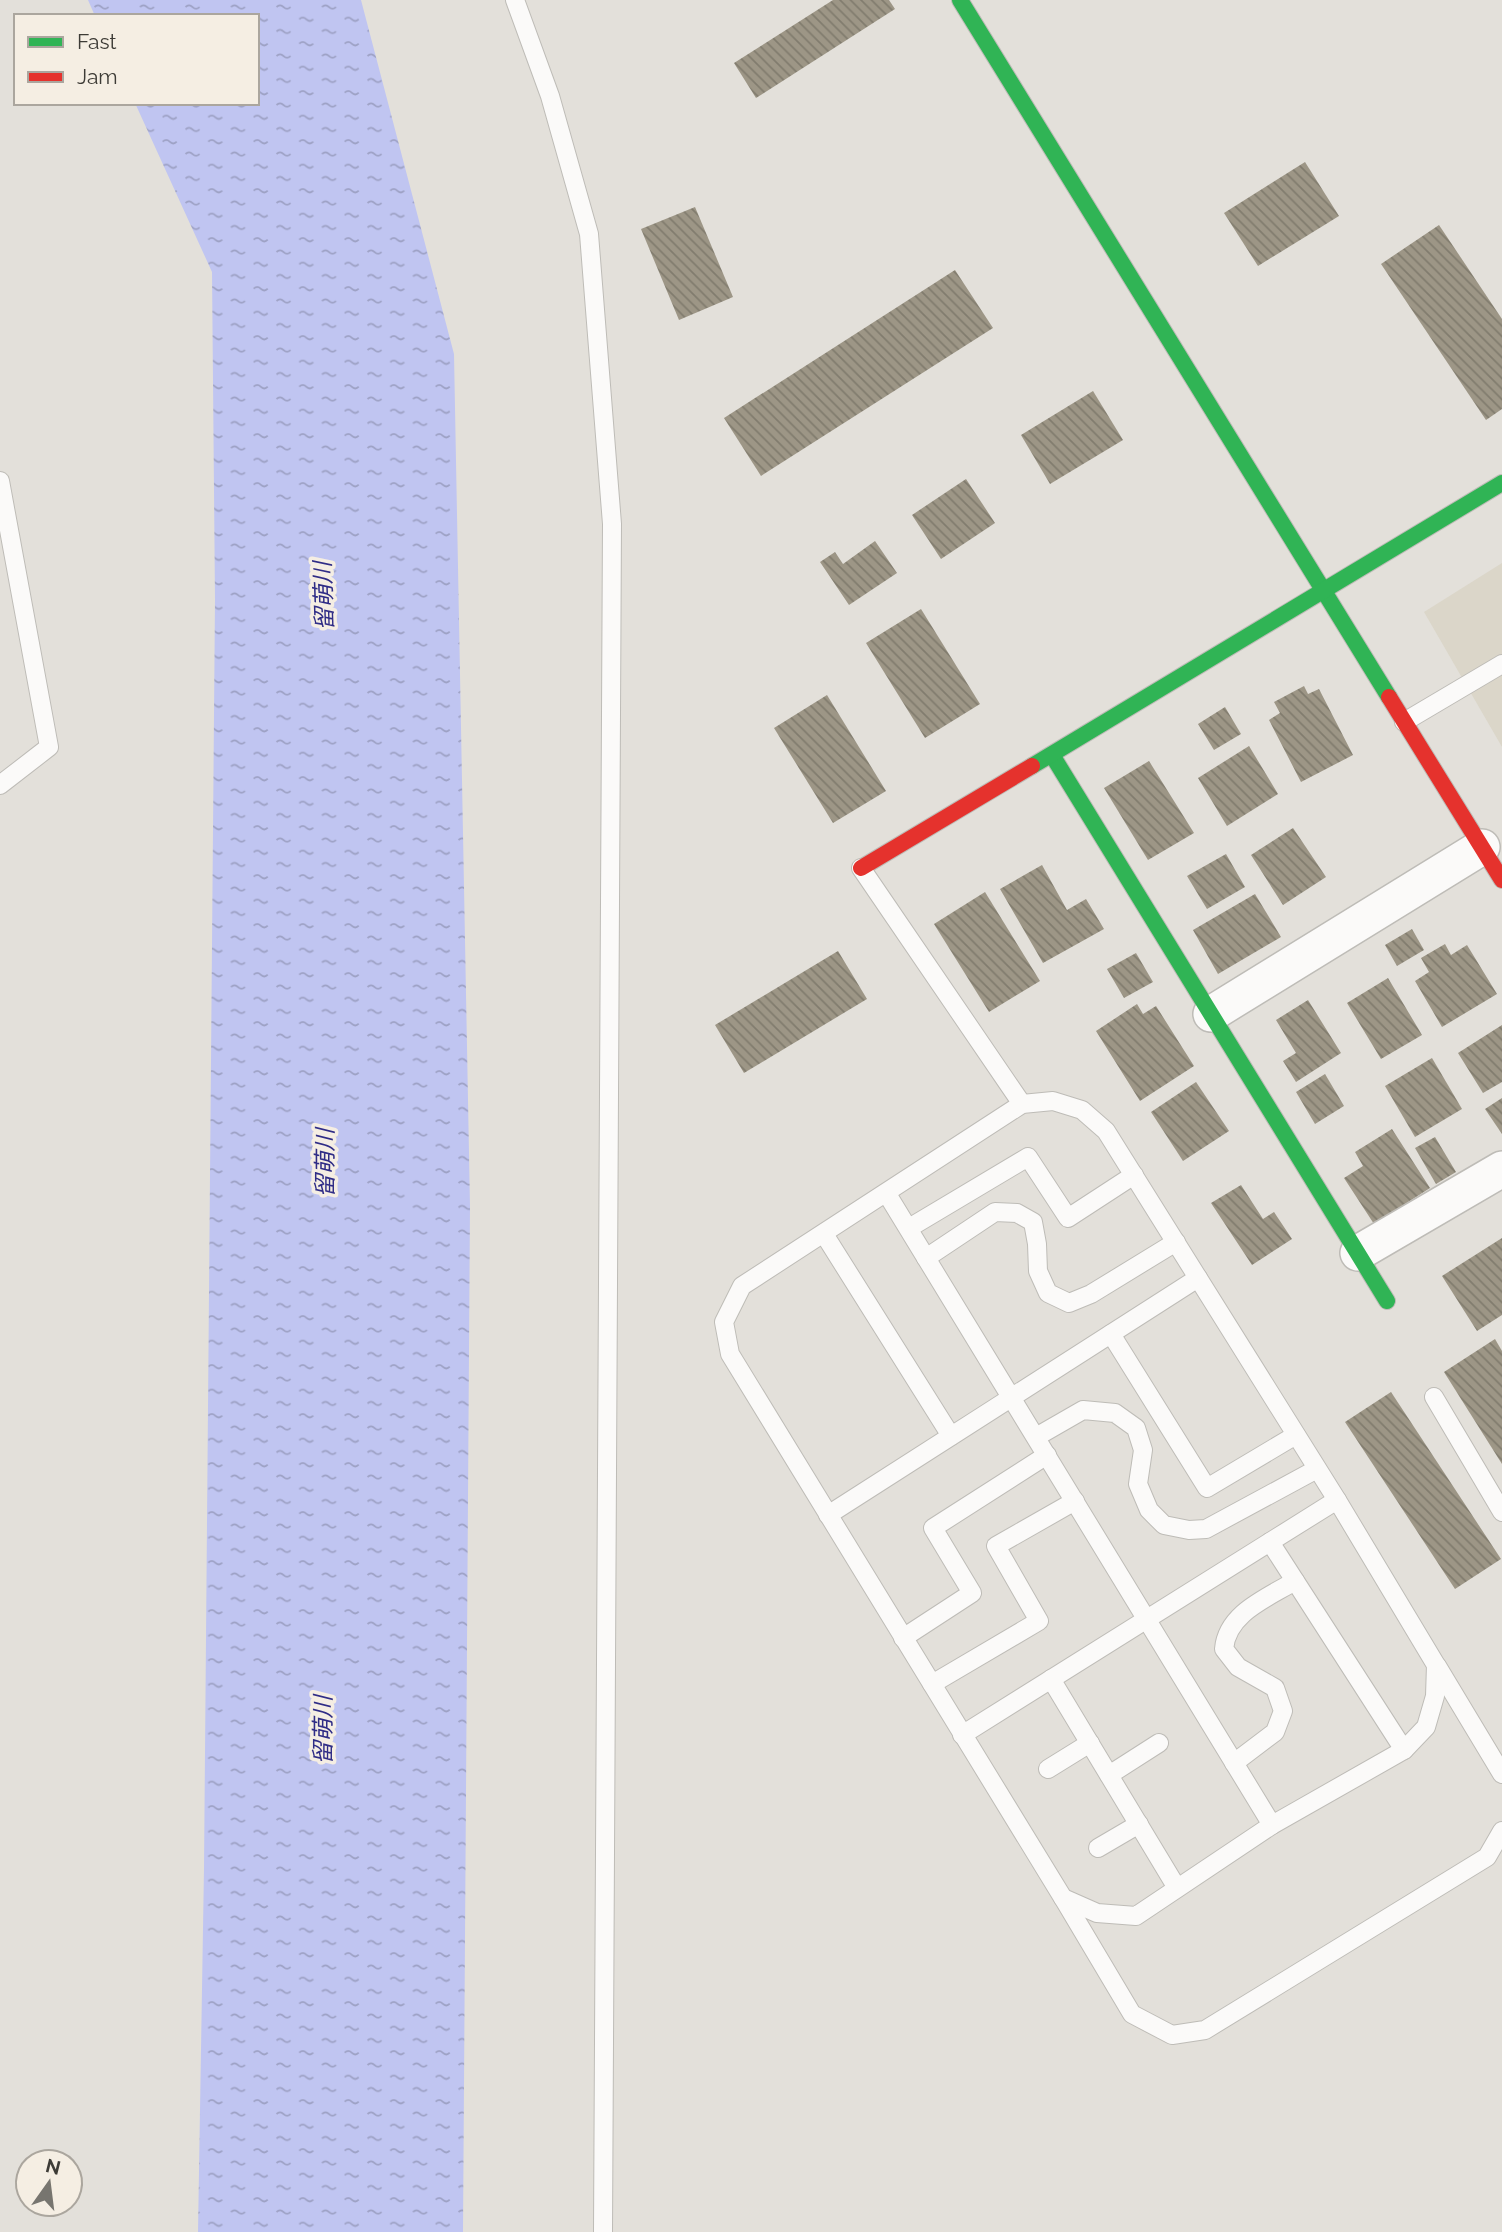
<svg xmlns="http://www.w3.org/2000/svg" width="1502" height="2232" font-family="Raleway,'Noto Sans JP',sans-serif">
<defs>
<pattern id="water-ripples" width="26" height="14" patternUnits="userSpaceOnUse" patternTransform="scale(1.75)"><rect width="26" height="14" fill="#c0c5f1"/><path d="M2 4q2-2 4 0t4 0M15 11q2-2 4 0t4 0" fill="none" stroke="#9da1c4"/></pattern>
<pattern id="building-back-hatch" width="6" height="6" patternUnits="userSpaceOnUse" patternTransform="scale(1.75)"><rect width="6" height="6" fill="#9d9686"/><path d="M-1 5l2 2M0 0l6 6M5-1l2 2" fill="none" stroke="#817c6e"/></pattern>
</defs>
<rect width="100%" height="100%" fill="#e3e0da"/>
<path fill="#dbd6c9" d="M1502 563V747L1424 612Z"/>
<path fill="url(#water-ripples)" d="M88 0H361L454 354 470 1206 463 2232H198L204 1868 215 600 212 272 135 103H257V16H95Z"/>
<g fill="url(#building-back-hatch)">
<path d="M833 0H889L895 9 756 98 734 63Z"/>
<path d="M1305 162 1339 216 1258 266 1224 213Z"/>
<path d="M695 207 733 297 679 320 641 229Z"/>
<path d="M1439 225 1502 319V409L1486 420 1381 264Z"/>
<path d="M955 270 993 328 761 476 724 418Z"/>
<path d="M1093 391 1123 440 1050 484 1021 435Z"/>
<path d="M966 479 995 523 941 559 912 515Z"/>
<path d="M875 541 897 573 849 605 820 562 835 552 843 564Z"/>
<path d="M921 609 980 704 925 738 866 643Z"/>
<path d="M1304 686 1308 694 1319 689 1353 755 1301 782 1269 720 1280 713 1274 702Z"/>
<path d="M827 695 886 791 833 823 774 728Z"/>
<path d="M1225 707 1241 734 1214 750 1198 724Z"/>
<path d="M1249 746 1278 794 1227 826 1198 778Z"/>
<path d="M1149 761 1194 833 1148 860 1104 788Z"/>
<path d="M1293 828 1326 877 1283 905 1251 855Z"/>
<path d="M1226 854 1245 887 1207 909 1187 876Z"/>
<path d="M1042 865 1067 910 1086 899 1104 929 1043 963 1000 889Z"/>
<path d="M985 892 1040 981 989 1012 934 924Z"/>
<path d="M1255 894 1281 937 1218 974 1193 930Z"/>
<path d="M1412 929 1424 950 1397 966 1385 945Z"/>
<path d="M1445 944 1451 955 1467 945 1497 994 1442 1027 1415 981 1429 972 1421 958Z"/>
<path d="M838 951 867 999 744 1073 715 1025Z"/>
<path d="M1136 953 1153 982 1124 998 1107 969Z"/>
<path d="M1388 978 1422 1035 1381 1059 1347 1003Z"/>
<path d="M1308 1000 1341 1053 1296 1082 1283 1061 1296 1053 1276 1020Z"/>
<path d="M1137 1004 1143 1014 1156 1006 1194 1066 1140 1101 1096 1031Z"/>
<path d="M1502 1025V1082L1483 1093 1458 1053Z"/>
<path d="M1432 1058 1462 1109 1415 1137 1385 1086Z"/>
<path d="M1325 1074 1344 1106 1315 1124 1296 1092Z"/>
<path d="M1196 1082 1229 1131 1183 1161 1151 1112Z"/>
<path d="M1502 1098V1134L1485 1109Z"/>
<path d="M1392 1129 1430 1188 1374 1224 1344 1178 1363 1166 1355 1152Z"/>
<path d="M1435 1137 1456 1172 1436 1184 1415 1148Z"/>
<path d="M1241 1185 1263 1219 1274 1212 1292 1239 1252 1265 1211 1203Z"/>
<path d="M1502 1238V1315L1477 1331 1442 1276Z"/>
<path d="M1495 1339 1502 1351V1464L1444 1372Z"/>
<path d="M1391 1392 1501 1559 1455 1589 1345 1422Z"/>
</g>
<g fill="none" stroke-linecap="round" stroke-linejoin="round">
<g stroke="#bebcb7" stroke-width="20">
<g id="lane">
<path d="M515 0 550 96 589 234 612 524 603 2232"/>
<path d="M0 481 49 747 0 785"/>
<path d="M1404 722 1502 664"/>
<path d="M861 868 1022 1104"/>
<path d="M1053 1101 1082 1110 1106 1131 1337 1500 1436 1665 1435 1696 1426 1727 1404 1750 1272 1825 1136 1916 1097 1913 1063 1898 730 1354 724 1322 742 1286 1022 1104Z"/>
<path d="M887 1194 1272 1825"/>
<path d="M909 1228 1028 1157 1068 1218 1134 1175"/>
<path d="M824 1234 951 1436"/>
<path d="M926 1258 995 1212 1017 1213 1033 1222 1037 1244 1038 1271 1048 1293 1069 1303 1091 1294 1176 1242"/>
<path d="M1111 1334 1207 1488 1296 1435"/>
<path d="M1434 1397 1502 1512"/>
<path d="M1036 1437 1083 1410 1115 1413 1136 1428 1143 1450 1138 1484 1149 1510 1164 1525 1189 1530 1206 1529 1317 1469"/>
<path d="M828 1515 1198 1278"/>
<path d="M1270 1542 1404 1750"/>
<path d="M903 1638 972 1593 933 1528 1047 1455"/>
<path d="M1437 1666 1502 1774"/>
<path d="M1051 1679 1177 1888"/>
<path d="M932 1684 1039 1621 996 1546 1075 1501"/>
<path d="M962 1735 1337 1500"/>
<path d="M1234 1763 1275 1732 1283 1711 1275 1688 1238 1667 1224 1649C1227 1613 1267 1598 1295 1581"/>
<path d="M1048 1769 1090 1743"/>
<path d="M1109 1775 1159 1743"/>
<path d="M1098 1848 1139 1824"/>
<path d="M1063 1898 1132 2014 1172 2035 1205 2030 1487 1857 1502 1831"/>
</g>
</g>
<g stroke="#bebcb7" stroke-width="38">
<g id="street">
<path d="M1211 1014 1482 847"/>
<path d="M1358 1253 1502 1169"/>
</g>
</g>
<g stroke="#bebcb7" stroke-width="18">
<g id="fast">
<path d="M960 0 1389 697"/>
<path d="M1052 755 1387 1301"/>
<path d="M1032 766 1502 483"/>
</g>
</g>
<g stroke="#bebcb7" stroke-width="18">
<g id="jam">
<path d="M1389 697 1502 880"/>
<path d="M861 868 1032 766"/>
</g>
</g>
<use href="#lane" stroke="#fbfaf9" stroke-width="18"/>
<use href="#street" stroke="#fbfaf9" stroke-width="35"/>
<use href="#fast" stroke="#30b455" stroke-width="16"/>
<use href="#jam" stroke="#e5322d" stroke-width="16"/>
</g>
<g text-anchor="middle" dominant-baseline="central" stroke-width="7" stroke-linejoin="round" paint-order="stroke">
<g font-size="23" font-style="italic" fill="#2f2c86" stroke="#f5eee3">
<text transform="translate(323 596) rotate(-92)">留萌川</text>
<text transform="translate(324 1163) rotate(-90)">留萌川</text>
<text transform="translate(322 1730) rotate(-90)">留萌川</text>
</g>
</g>
<rect x="14" y="14" width="245" height="91" fill="#f5eee3" stroke="#aba69e" stroke-width="2"/>
<rect x="28" y="37" width="35" height="10" fill="#30b455" stroke="#aba69e" stroke-width="2"/>
<text x="77" y="49" font-size="21" fill="#3d3b36">Fast</text>
<rect x="28" y="72" width="35" height="10" fill="#e5322d" stroke="#aba69e" stroke-width="2"/>
<text x="77" y="84" font-size="21" fill="#3d3b36">Jam</text>
<g transform="translate(49 2183) rotate(14)"><circle r="33" fill="#f5eee3" stroke="#aba69e" stroke-width="2"/>
<path d="M0-5L12 26L0 18L-12 26Z" fill="#77756f"/>
<text y="-10" font-size="19" font-weight="bold" text-anchor="middle" fill="#3d3b36">N</text>
</g>
</svg>
